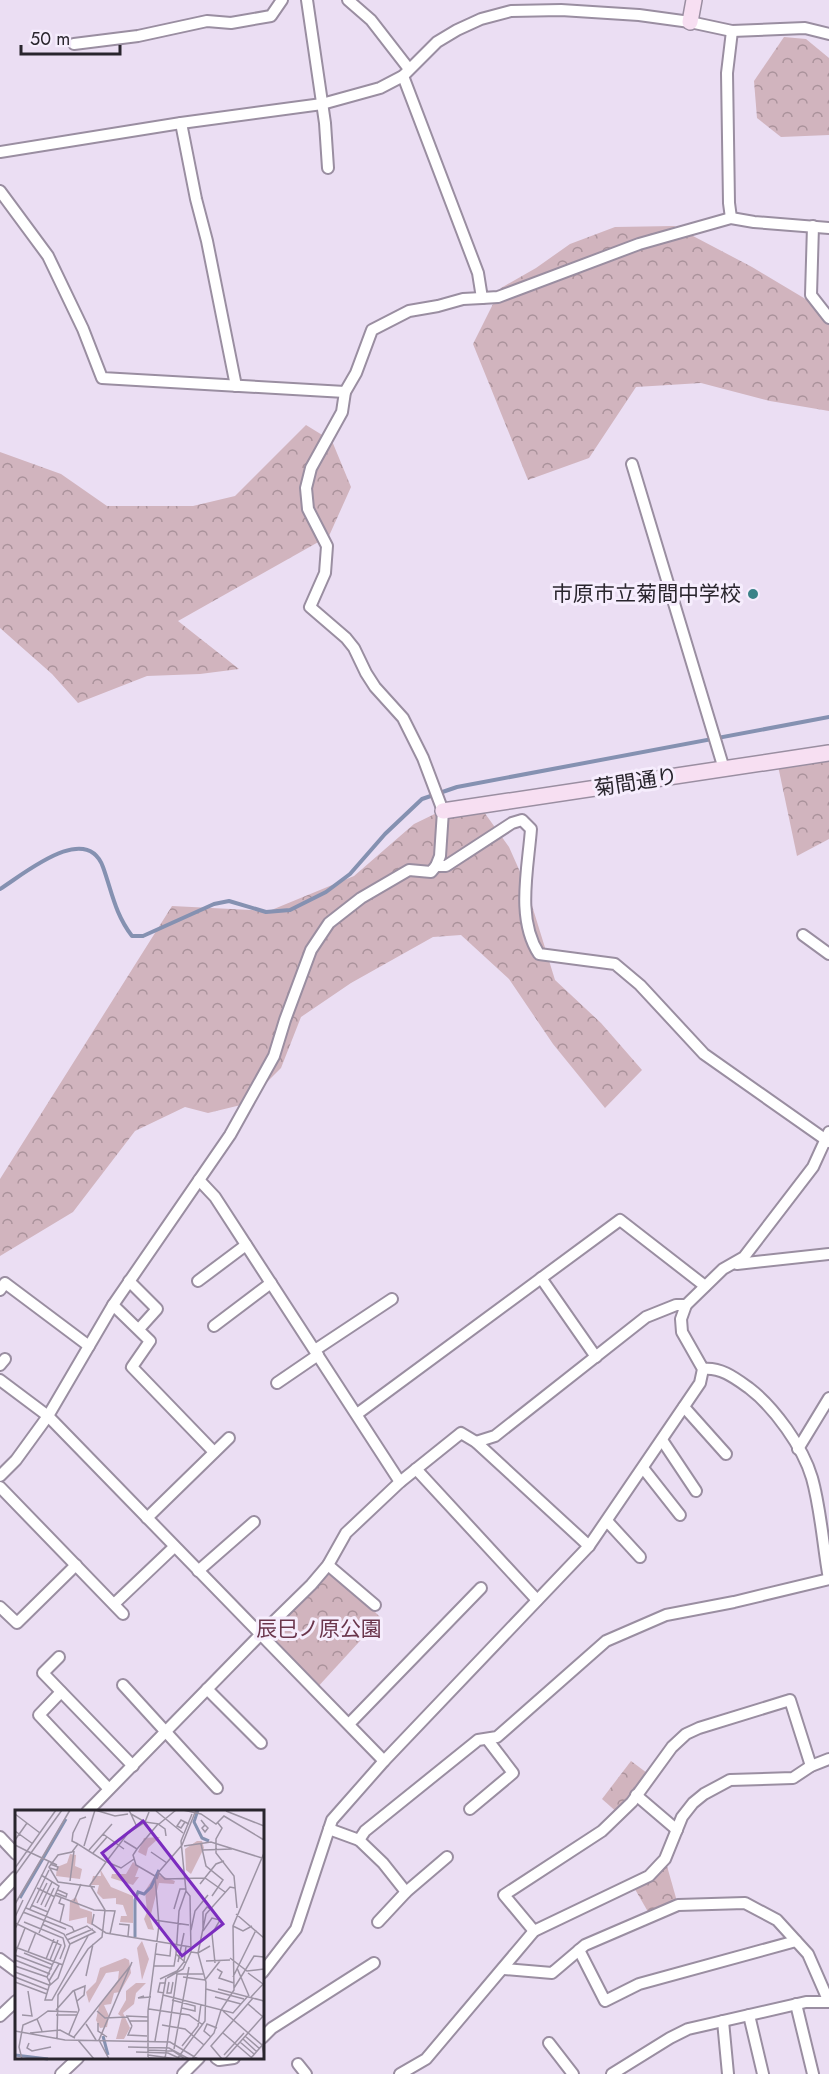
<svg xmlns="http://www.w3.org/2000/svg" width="829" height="2074" font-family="Jost,'Noto Sans JP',sans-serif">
<defs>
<pattern id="forest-crowns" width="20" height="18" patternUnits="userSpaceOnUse" patternTransform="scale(1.5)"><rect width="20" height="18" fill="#d1b4be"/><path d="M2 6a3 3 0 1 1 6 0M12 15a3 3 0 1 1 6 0" fill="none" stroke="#aa929b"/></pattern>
</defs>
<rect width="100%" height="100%" fill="#ebdef3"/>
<g fill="url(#forest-crowns)">
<path d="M784 37 806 39 829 58V135L781 137 757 118 754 81Z"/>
<path d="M674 226 752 267 829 313V411L770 401 701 383 636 387 589 458 528 480 473 344 501 288 536 268 570 244 615 227Z"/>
<path d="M306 425 332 441 351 487 329 536 178 621 239 669 200 674 147 676 78 703 52 674 0 628V452L61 474 107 506H193L235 496Z"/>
<path d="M829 753V839L797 856 777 761Z"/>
<path d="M479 805 509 847 525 883 555 980 601 1023 642 1070 605 1108 553 1044 509 979 461 935 433 937 351 983 301 1017 281 1068 245 1104 208 1113 185 1107 135 1131 73 1212 0 1256V1179L172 906 269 911 354 876 414 824 451 806Z"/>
<path d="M328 1565 381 1618 315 1690 260 1635Z"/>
<path d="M631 1761 651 1776 619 1814 602 1799Z"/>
<path d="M665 1859 678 1905 651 1917 632 1884Z"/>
</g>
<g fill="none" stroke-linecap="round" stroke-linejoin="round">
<path stroke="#8591b1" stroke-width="4" d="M0 889C23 875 86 821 103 867 112 892 115 914 132 936H143L214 904 229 901 266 912 290 910 326 892 350 874 385 834 422 799 457 787 829 717"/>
<g stroke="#9a8ea1" stroke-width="14">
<g id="street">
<path d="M307 0 325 123 328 168"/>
<path d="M348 0 371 20 409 69"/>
<path d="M74 44 138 36 207 21 231 23 271 16 282 0"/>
<path d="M403 76 478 273 482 298 498 297 639 244 731 218 754 222 829 228"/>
<path d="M181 123 196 199 207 241 236 386"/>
<path d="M0 152 181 123 322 104 380 88 403 76 437 42 457 30 481 19 511 11 561 10 639 15 690 22 732 31 805 28 829 34"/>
<path d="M0 191 48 256 83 329 102 378 345 392"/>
<path d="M731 218 729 203 727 73 732 31"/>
<path d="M813 226 811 295 829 318"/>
<path d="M632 464 724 769"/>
<path d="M436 866H446L512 823 522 820 531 829C528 869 516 919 539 954L615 964 640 985 704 1054 829 1142"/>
<path d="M803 935 829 954"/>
<path d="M199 1180 215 1197 400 1482"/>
<path d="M737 1264 829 1254"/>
<path d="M541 1278 596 1357"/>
<path d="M129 1281 157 1309 139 1329"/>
<path d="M198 1281 246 1245"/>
<path d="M0 1290 5 1283 89 1346"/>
<path d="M113 1305 150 1341 132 1367 214 1452"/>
<path d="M214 1326 271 1283"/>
<path d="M315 1350 392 1299"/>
<path d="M0 1365 5 1359"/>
<path d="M703 1369C721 1367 735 1378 749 1388 774 1407 803 1447 812 1478 821 1510 823 1546 829 1579"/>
<path d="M0 1380 48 1416 384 1761"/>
<path d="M277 1383 318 1355"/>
<path d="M684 1407 726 1454"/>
<path d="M357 1414 620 1220 705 1286"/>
<path d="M662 1440 696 1491"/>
<path d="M476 1442 495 1436 646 1317 676 1305H686"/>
<path d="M798 1449 829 1398"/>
<path d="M643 1468 680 1515"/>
<path d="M416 1469 537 1600"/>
<path d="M0 1476 16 1460 48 1416 113 1305 230 1135 274 1056 285 1020 311 950 329 923 361 898 409 870 431 872 436 866 440 856 443 811 423 758 403 718 375 687 366 673 354 648 346 638 310 607 325 573 327 546 308 509 306 488 311 468 342 412 345 392 356 373 372 330 409 311 438 306 463 299 482 298"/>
<path d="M0 1487 123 1614"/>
<path d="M147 1518 229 1438"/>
<path d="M607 1521 640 1557"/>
<path d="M328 1565 375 1605"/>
<path d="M198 1571 254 1522"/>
<path d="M114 1604 174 1547"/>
<path d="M0 1607 17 1623 76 1565"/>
<path d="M59 1657 43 1673 133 1766"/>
<path d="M123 1685 217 1788"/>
<path d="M207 1689 261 1743"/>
<path d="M61 1692 39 1715 108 1788"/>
<path d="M349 1724 481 1588"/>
<path d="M636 1795 677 1830"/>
<path d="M470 1809 513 1773 487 1739"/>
<path d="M87 1812 260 1635 311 1585 328 1565 346 1533 400 1482 461 1433 476 1442 589 1546"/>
<path d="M329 1829 359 1840 383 1863 406 1892"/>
<path d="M0 1837 16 1854"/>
<path d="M359 1840 365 1831 478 1740 497 1737 606 1641 666 1615 734 1602 829 1579"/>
<path d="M0 1894 16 1877"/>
<path d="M378 1922 406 1892 447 1857"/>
<path d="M534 1931 504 1895 602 1831 632 1802 672 1747 686 1734 699 1728 790 1700 811 1766"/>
<path d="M579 1950 605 2001 639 1984 796 1941"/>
<path d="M0 1959 16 1971"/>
<path d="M504 1969 552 1973 585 1945 678 1905 745 1903 777 1920 808 1954 829 2002H806L688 2029 670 2038 612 2074"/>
<path d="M262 1973 296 1929 332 1820 384 1761 589 1546 700 1383 703 1369 682 1332 681 1319 686 1305 723 1269 744 1257 813 1167 829 1132"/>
<path d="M796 2004 813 2074"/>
<path d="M749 2015 763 2074"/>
<path d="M0 2016 16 2001"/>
<path d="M723 2021 728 2074"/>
<path d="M262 2038 272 2028 374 1963"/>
<path d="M549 2043 573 2074"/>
<path d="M216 2058 219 2060 234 2058"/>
<path d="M298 2064 306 2074"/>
<path d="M61 2074 78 2058"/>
<path d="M183 2074 199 2058"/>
<path d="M400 2074 426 2059 534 1931 649 1876 665 1859 682 1817 693 1803 704 1794 730 1780 793 1778 811 1766 829 1759"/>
</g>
</g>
<g stroke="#9a8ea1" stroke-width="18">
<g id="secondary">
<path d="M690 22 694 0"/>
<path d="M443 811 829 753"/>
</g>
</g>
<use href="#street" stroke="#fff" stroke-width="10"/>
<use href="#secondary" stroke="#f7dff2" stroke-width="15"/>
</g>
<circle fill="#3a8288" stroke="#f6edfd" stroke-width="2" cx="753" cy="594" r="6"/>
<g text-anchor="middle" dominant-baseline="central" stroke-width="6" stroke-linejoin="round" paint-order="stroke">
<g font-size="21" fill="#29252d" stroke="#f6edfd" text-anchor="end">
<text x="741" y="594">市原市立菊間中学校</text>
</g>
<g font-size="21" fill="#29252d" stroke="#f6edfd">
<text transform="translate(636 782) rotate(-9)">菊間通り</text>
</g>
<g font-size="21" fill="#6a364c" stroke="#f6edfd">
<text x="319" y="1629">辰巳ノ原公園</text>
</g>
</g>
<g transform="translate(15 1810)">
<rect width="249" height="249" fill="#ebdef3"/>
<path d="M145 27 133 38 131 46 123 42 129 28ZM182 31H187L189 38 176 64 171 60 170 39ZM55 44 61 45 60 56 67 59 65 69 41 66 42 57 52 53ZM118 52 124 57 120 67H124L118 75 96 68 97 64H111ZM85 59 96 77 118 86V113L105 112 106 106H112L108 95 101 94V88L88 89 82 83 84 75H76L78 66H86ZM141 64 160 71 159 74 144 73 135 108 139 120 133 119 129 109 132 102 130 81ZM61 87 65 98 77 102V115L72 113V107L54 111 55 91ZM127 131 134 149 127 170 122 138ZM110 148 114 150 116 163 105 182 99 183 96 194 89 195 94 206 92 217 85 218 81 210 84 196 103 170 104 161 91 163 74 193 71 182 81 172 85 158ZM121 173H131L121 183 119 194 108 203 115 218 109 229H101L107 207 103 204 111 190V181Z" fill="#d1b4be"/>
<path fill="none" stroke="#8591b1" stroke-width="3" d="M183 0 179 12 187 28 194 31M5 88 51 9M120 127V90L123 82 129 84 136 77 144 60M88 226 93 245M0 245 33 249"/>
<path fill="none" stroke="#9d94a4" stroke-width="1.5" d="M80 0 100 6 113 4M114 0 122 17M168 0 186 4 201 14 209 6 249 30M141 1 168 23M211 1 249 16M0 4 25 23M116 4 130 12 134 2M186 10 190 15 193 18 190 22 187 18 190 15M170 12 166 18 162 16 166 10 174 14M203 13 207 18 201 29V43L219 66 222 98M0 21 18 34M88 24 109 39M0 30 12 13M109 31 122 39 143 14 150 19 151 26M63 34 57 31 58 23 65 9 71 7M186 34 191 56 208 70 197 86M0 35 12 41 41 0M69 36 80 0M169 36 196 32 247 48M122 39 118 45 121 55 140 66M74 40 97 14M188 40 217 39M136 42 152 53M78 43 92 27M92 52 106 58 119 49M0 58 12 41 42 55M35 58 42 60 43 57 35 54M142 64 167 35 181 0M0 65 47 0M142 69 144 63 150 69 190 68 210 82M55 71 59 41M185 74 201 54 209 51M80 77 43 72 34 57 43 45 57 42 63 34 91 52 113 23 130 12 144 14 161 0M22 78 40 87M41 83 51 87 52 84 43 80M40 85 79 100 100 101 95 124M59 91 66 74M22 93 32 73M0 94 55 0M16 95 33 102M26 95 37 72M30 97 39 78M11 98 57 117 59 121M15 99 34 60M159 99 165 79H171M8 102 51 119M79 104 77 114 91 123 176 137M221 104 249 128M0 107 8 90M139 110 174 115M9 112 48 128 50 136 45 149M45 112 49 95 44 93 46 88M0 113 46 135 32 167 0 156M27 114 49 124 55 134 43 168 34 176M104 114 114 115 113 126M218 116 228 121 237 116M188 118V102L192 97 195 99M0 119 34 51M176 120 180 101 193 85M188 121 197 108 205 110 197 124 200 153M24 123 44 76 26 65M51 125 72 116 80 122 55 134M52 130 78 119M0 137 48 155M13 142 21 122M176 142 183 143 195 136M9 143 38 155M0 144 10 118M140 144 155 146 156 134M161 144 164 101 171 81M0 145 37 159M215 148 232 161 249 159M31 149 39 129M0 150 35 164M35 150 43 130M191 151 215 150M163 152 169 123M139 156H159L161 144 171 153M222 158 234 186M202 159 207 162 204 168 219 173M0 162 34 175M233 163 248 174M71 166 78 134M0 167 33 180M32 167 35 173 30 190H37L73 126M168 167 190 170M218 167 241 120M152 168 168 159 176 142 175 86 171 81 166 31 177 4M145 169 162 161 169 152 171 136M190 170 205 151M34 171 44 154M0 172 32 184M154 172 152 183H156L158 172M219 178 239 146 249 147M191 179 229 189M203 179 249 191M149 183 143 182 145 173H151M148 185 218 203 233 186M129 186 123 188 136 187M200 187 226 194M236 187 249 173M157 190 180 196V201L167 198M233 194 247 206M134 199 174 205 188 215M41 200 58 181 70 176 69 185 62 191M82 201 90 208 112 207M208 201 247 235 249 245M7 205 17 206 13 181M41 205H62M22 209 33 201 62 202M114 211H133M83 213V221L92 227M71 214 81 230M147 215 170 219 189 235M117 216 113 225 132 226M117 216 112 206 133 207M0 221 50 230 155 232 183 249M15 223 45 220 60 228M208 223 237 248M54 224 64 200 59 180M230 226 245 239M59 227 116 155M196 227 189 221 192 214 202 218M42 229 43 185 73 139 87 127 90 100 75 75 91 52M228 229 242 242M63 230 79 249M140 231 151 168M225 232 239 244M14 233 12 238 17 241 36 237M167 236 183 216 186 194M113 237 154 238 174 249M159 239 174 157M133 240 158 241 170 249M121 242 153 243 166 249M133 245 162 249M209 245 229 223M133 247V201L144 115 140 66M133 248 154 249M236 248 249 233M7 249 4 237 8 215 22 209 27 221M94 249 84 230 117 152M150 249 162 164H188M162 249 190 211 191 172 183 143 191 104 215 77 220 78M177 249 199 223 206 200 219 180 218 116 249 43M207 249 196 236 238 188M210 249 249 205"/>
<path fill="#7b2cbf" fill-opacity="0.15" stroke="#7b2cbf" stroke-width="3" d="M128 11 208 114 167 146 87 43Z"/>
<rect width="249" height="249" fill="none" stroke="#29252d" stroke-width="3"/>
</g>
<path d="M21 45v9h99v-9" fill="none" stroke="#29252d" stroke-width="3"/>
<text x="30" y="45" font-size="18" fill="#29252d" stroke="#f6edfd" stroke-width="4.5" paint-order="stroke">50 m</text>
</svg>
